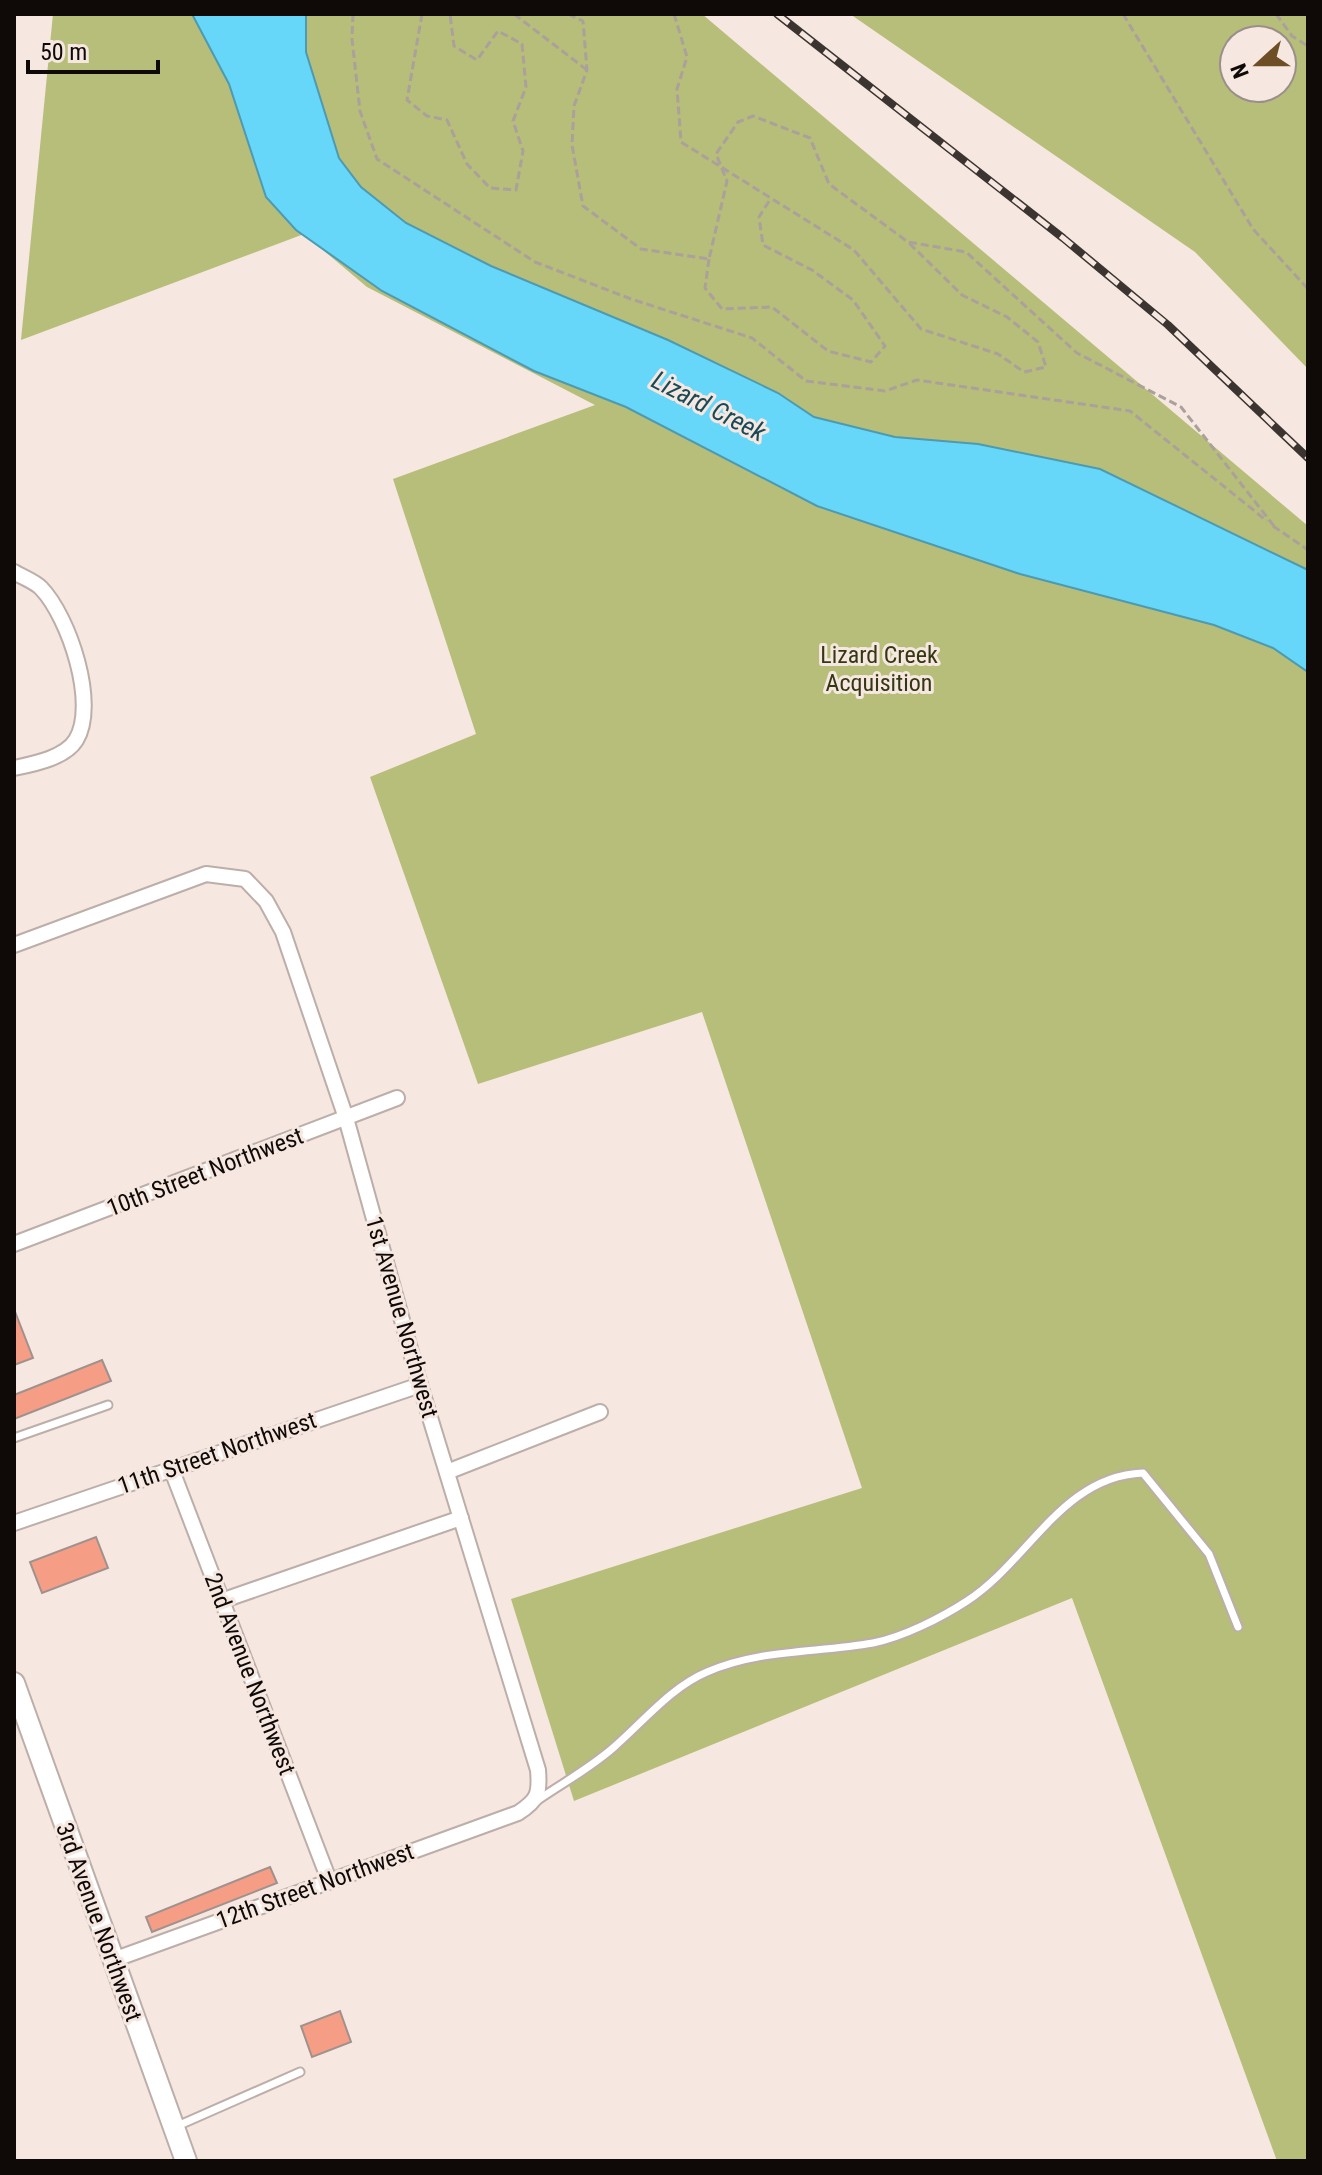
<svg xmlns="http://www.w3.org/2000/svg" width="1322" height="2175" font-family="'Roboto Condensed',sans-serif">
<rect width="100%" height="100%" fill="#f6e7e0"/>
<g fill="#b6be7a" fill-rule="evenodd">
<path d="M53 14H702L1308 526V2161H1277L1072 1598 574 1801 511 1599 862 1488 702 1012 478 1084 370 777 476 734 393 479 595 405 367 287 304 234 21 340Z"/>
<path d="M850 14H1308V369L1195 252ZM1234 40H1282V88H1234Z"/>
</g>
<path fill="#67d7f9" stroke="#4d9ab1" stroke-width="2" d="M192 14H306V52L339 158 361 187 406 223 491 266 668 340 778 393 814 417 895 437 978 444 1100 469 1308 570V672L1273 648 1214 625 1020 574 817 506 626 407 534 371 382 291 296 230 266 197 229 84Z"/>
<g fill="#f69d85" stroke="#9f918d" stroke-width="2">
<path d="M14 1309 33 1358 14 1365Z"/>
<path d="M102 1360 111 1381 14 1419V1395Z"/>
<path d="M96 1537 108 1568 42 1593 30 1562Z"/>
<path d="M270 1867 277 1883 152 1932 146 1917Z"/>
<path d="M340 2011 351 2042 312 2057 301 2026Z"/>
</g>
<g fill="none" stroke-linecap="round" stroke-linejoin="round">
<g stroke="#bcaea8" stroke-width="11">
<g id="service">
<path d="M14 1438 108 1405"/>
<path d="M538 1800C563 1783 590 1768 613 1748 642 1723 671 1687 707 1672 759 1649 817 1653 873 1643 903 1637 941 1618 967 1601 1029 1561 1062 1476 1143 1473L1209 1554 1238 1627"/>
<path d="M175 2127 300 2072"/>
</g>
</g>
<g stroke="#bcaea8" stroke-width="18">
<g id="minor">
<path d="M14 572C22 577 34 581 41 588 69 617 98 704 76 740 65 758 33 764 14 768"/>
<path d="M14 945 206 874 245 879 266 901 283 932 346 1118 420 1385 538 1770C540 1794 538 1800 518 1813L113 1960"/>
<path d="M14 1244 397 1098"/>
<path d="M171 1468 329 1880"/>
<path d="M447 1472 600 1412"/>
<path d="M14 1523 420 1385"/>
<path d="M221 1601 461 1518"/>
</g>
</g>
<g stroke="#bcaea8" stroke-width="24">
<path id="secondary" d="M14 1683 186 2161"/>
</g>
<g stroke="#aca09b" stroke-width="3" stroke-dasharray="8 4" stroke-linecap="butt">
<path d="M353 14 352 39 360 111 377 159 535 262 631 299 752 338 806 381 885 391 917 380 1130 411 1267 521"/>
<path d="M422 14 407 100 427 116 447 120 467 164 490 188 516 190 523 151 513 121 526 87 522 44 498 31 477 60 454 46 450 14"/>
<path d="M514 14 587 70"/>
<path d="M568 14 583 21 587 70 574 106 572 145 583 206 641 249 709 259 727 181 716 154 738 122 753 116 810 138 829 184 908 242 966 252 1077 353 1181 407 1274 526"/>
<path d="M674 14 687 57 677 89 681 142 854 250 921 329 998 354 1024 372 1046 367 1038 342 1007 317 962 295 908 242"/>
<path d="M1123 14 1253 229 1308 289"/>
<path d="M1276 14 1292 36 1308 46"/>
<path d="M709 259 705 288 722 309 772 307 828 351 871 362 885 346 853 300 812 270 763 245 759 217 771 198"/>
<path d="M1273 526 1308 550"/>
</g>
<use href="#service" stroke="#fff" stroke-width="7"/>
<use href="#minor" stroke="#fff" stroke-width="14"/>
<use href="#secondary" stroke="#fff" stroke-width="20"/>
<g stroke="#3b3431" stroke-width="8">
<path id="rail" d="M777 14 1063 238 1168 325 1308 458"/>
</g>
<use href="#rail" stroke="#f6e7e0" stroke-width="5" stroke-dasharray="15" stroke-linecap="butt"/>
</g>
<g text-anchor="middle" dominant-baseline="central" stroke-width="6" stroke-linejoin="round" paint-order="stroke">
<g font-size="24" fill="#343812" stroke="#f6e7e0">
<text x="879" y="655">Lizard Creek<tspan x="879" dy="28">Acquisition</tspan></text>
</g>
<g font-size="24" fill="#0f0a08" stroke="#f6e7e0">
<text transform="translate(205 1172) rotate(-21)">10th Street Northwest</text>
<text transform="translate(402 1317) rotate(74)">1st Avenue Northwest</text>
<text transform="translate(217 1453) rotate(-19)">11th Street Northwest</text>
<text transform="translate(250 1674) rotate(69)">2nd Avenue Northwest</text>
<text transform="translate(315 1886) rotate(-20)">12th Street Northwest</text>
<text transform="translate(99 1922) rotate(70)">3rd Avenue Northwest</text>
</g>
<g font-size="26" font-style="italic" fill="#174957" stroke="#f6e7e0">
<text transform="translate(709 406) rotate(27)">Lizard Creek</text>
</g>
</g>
<rect width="1322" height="2175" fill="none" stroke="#0f0a08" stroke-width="32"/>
<g transform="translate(1258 64) rotate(249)"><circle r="38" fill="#f6e7e0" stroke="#9a8f8a" stroke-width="2"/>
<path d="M0-6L14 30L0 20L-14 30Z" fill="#6e4f25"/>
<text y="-12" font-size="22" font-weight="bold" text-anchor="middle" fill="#0f0a08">N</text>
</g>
<path d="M28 60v12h130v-12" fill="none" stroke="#0f0a08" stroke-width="4"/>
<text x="40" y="60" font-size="24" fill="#0f0a08" stroke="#f6e7e0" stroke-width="6" paint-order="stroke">50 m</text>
</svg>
